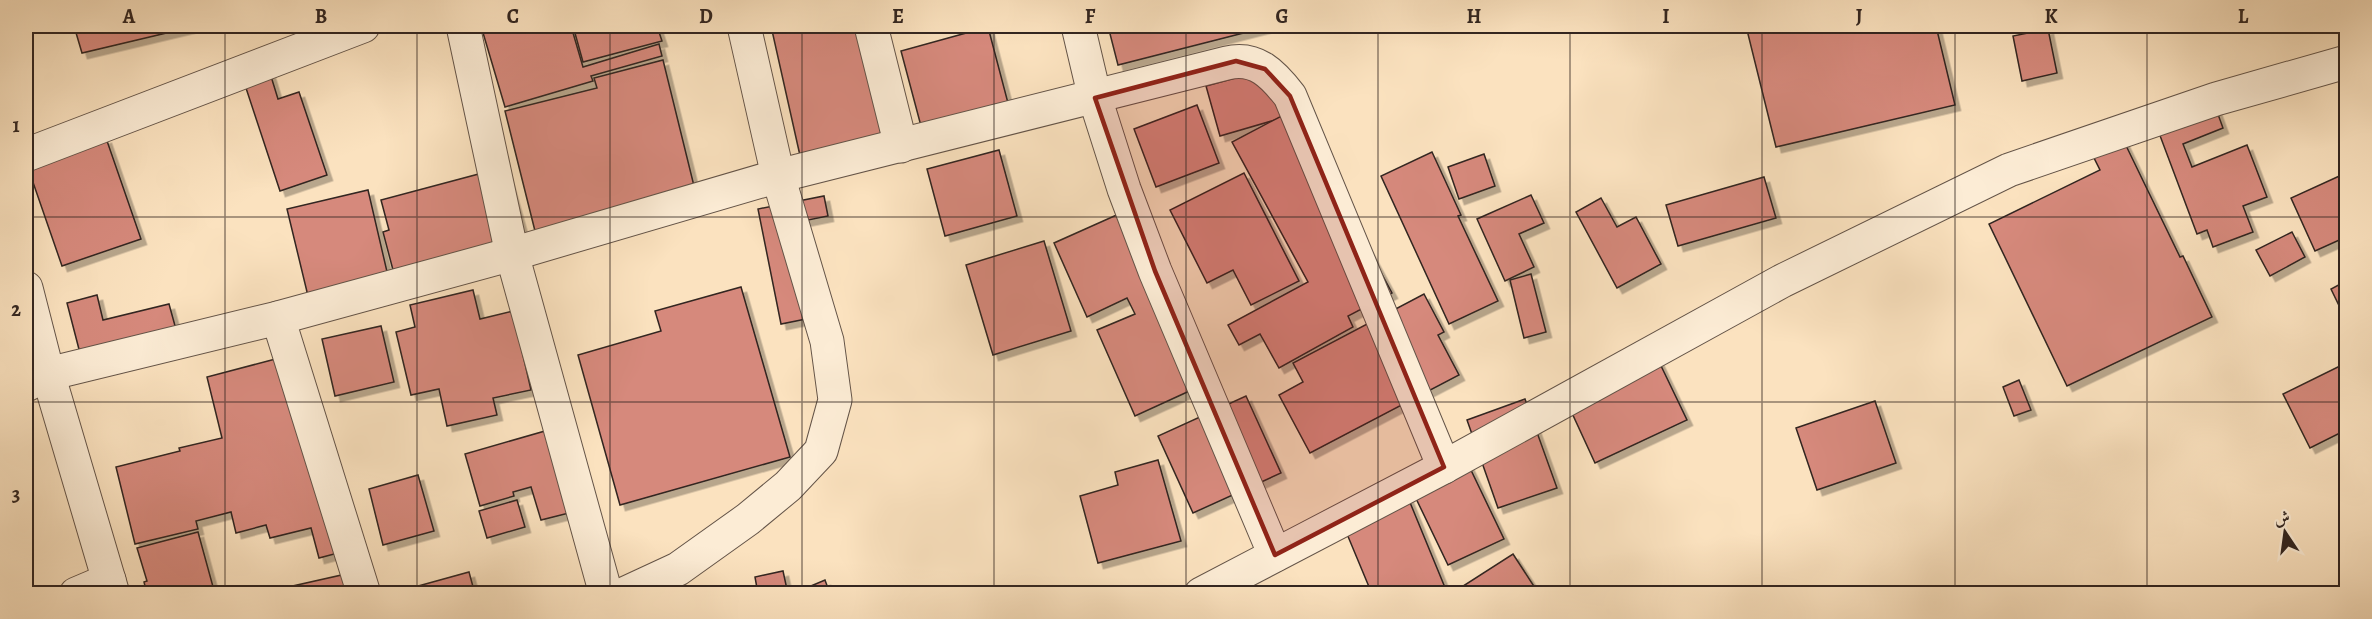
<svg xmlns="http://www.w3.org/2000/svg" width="2372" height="619" font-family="Alegreya,Amiri,serif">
<defs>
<filter id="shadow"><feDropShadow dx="5.5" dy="5.5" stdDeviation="0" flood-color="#0004"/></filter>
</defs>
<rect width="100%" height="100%" fill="#fbe2bf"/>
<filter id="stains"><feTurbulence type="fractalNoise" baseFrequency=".00333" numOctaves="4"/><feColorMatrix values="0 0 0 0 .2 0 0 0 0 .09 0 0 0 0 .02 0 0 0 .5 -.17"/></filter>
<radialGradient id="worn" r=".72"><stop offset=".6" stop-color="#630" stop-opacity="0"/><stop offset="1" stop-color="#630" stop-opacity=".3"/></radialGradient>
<g fill="#d6897b" stroke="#322520" stroke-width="1.5" filter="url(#shadow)">
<path d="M74 26H196L82 53Z"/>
<path d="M481 26H571L583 67 659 44 662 56 591 76 593 81 505 107Z"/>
<path d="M573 26H657L662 41 583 62Z"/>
<path d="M771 26H857L883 142 801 160Z"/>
<path d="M1108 26H1271L1118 65Z"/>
<path d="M1746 26H1936L1955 105 1776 147Z"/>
<path d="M988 27 1008 103 921 126 901 51Z"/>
<path d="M2048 29 2057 73 2022 81 2013 36Z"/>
<path d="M663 60 695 190 535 231 505 111 597 88 594 78Z"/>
<path d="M1268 69 1282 118 1220 136 1206 86Z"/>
<path d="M270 73 278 99 299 92 327 175 280 191 244 82Z"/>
<path d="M2211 95 2223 128 2183 144 2192 167 2247 145 2267 197 2243 206 2253 232 2213 247 2207 230 2197 234 2153 117Z"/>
<path d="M1197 105 1219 163 1156 187 1134 129Z"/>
<path d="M1293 110 1392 293 1348 316 1353 327 1279 368 1260 334 1239 345 1228 325 1308 282 1232 142Z"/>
<path d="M2118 129 2180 257 2183 256 2212 317 2067 386 1989 224 2100 170 2087 144Z"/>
<path d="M106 138 141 239 62 266 27 165Z"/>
<path d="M999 150 1017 216 945 236 927 169Z"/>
<path d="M1432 152 1461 215 1458 216 1498 301 1449 324 1381 176Z"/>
<path d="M1484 154 1495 186 1459 199 1448 167Z"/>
<path d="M505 167 524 235 393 270 383 232 389 230 381 200Z"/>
<path d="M1244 173 1299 281 1251 305 1233 270 1207 283 1170 210Z"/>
<path d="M2346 173V237L2315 251 2291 198Z"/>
<path d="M1764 177 1776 218 1678 246 1666 205Z"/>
<path d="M368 190 388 276 308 296 287 209Z"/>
<path d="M1531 195 1544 223 1519 234 1534 267 1505 281 1477 219Z"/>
<path d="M824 196 828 216 793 223 821 316 781 324 758 209Z"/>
<path d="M1601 198 1617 227 1636 217 1661 264 1617 288 1576 212Z"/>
<path d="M1121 213 1196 388 1135 416 1097 330 1135 314 1127 298 1087 317 1054 243Z"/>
<path d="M2292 232 2305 257 2270 276 2256 250Z"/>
<path d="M1044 241 1071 331 993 355 966 265Z"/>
<path d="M1531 274 1546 332 1524 338 1510 280Z"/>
<path d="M2346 281V320L2331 289Z"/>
<path d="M741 287 790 457 620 505 578 355 661 331 655 311Z"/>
<path d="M473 290 480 319 513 311 531 390 493 398 497 415 447 426 439 389 411 395 396 332 415 327 410 305Z"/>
<path d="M1424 294 1444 332 1438 335 1459 375 1310 453 1279 395 1303 382 1293 363Z"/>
<path d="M97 295 103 320 169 304 177 333 81 357 67 303Z"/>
<path d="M381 326 394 382 335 396 322 339Z"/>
<path d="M1651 345 1687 420 1595 463 1560 387Z"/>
<path d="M287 356 338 553 319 558 311 528 270 538 266 525 236 533 231 512 196 521 198 529 135 544 116 467 180 451 179 448 222 438 207 377Z"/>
<path d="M2346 363V430L2310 448 2283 394Z"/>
<path d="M2019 380 2031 410 2014 416 2003 387Z"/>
<path d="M1246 396 1281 473 1193 513 1158 436Z"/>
<path d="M1525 399 1557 488 1498 508 1467 420Z"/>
<path d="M1875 401 1896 463 1817 490 1796 428Z"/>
<path d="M545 431 569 513 541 520 531 487 513 492 514 496 480 506 465 454Z"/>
<path d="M1458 443 1504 539 1448 565 1410 486Z"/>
<path d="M1158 460 1181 541 1098 563 1080 496 1118 485 1115 472Z"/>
<path d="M418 475 434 531 383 545 369 489Z"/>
<path d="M1402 483 1446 590 1439 594H1372L1337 510Z"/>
<path d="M517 500 525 527 487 538 479 511Z"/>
<path d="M198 532 215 594H147L144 582 147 581 137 548Z"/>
<path d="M1513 554 1539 594H1463L1460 588Z"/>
<path d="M783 571 788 594H758L755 577Z"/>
<path d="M355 572 360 594H257Z"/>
<path d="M469 572 475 594H401L400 591Z"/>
<path d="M825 580 830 594H792Z"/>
</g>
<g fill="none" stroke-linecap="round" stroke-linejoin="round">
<g stroke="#645448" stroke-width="35">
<g id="minor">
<path d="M463 26 512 254 606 594"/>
<path d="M871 26 901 146"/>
<path d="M1078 26 1095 98 1124 189 1155 271 1275 555"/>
<path d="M26 155 363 26"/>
<path d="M26 288 48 374 113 594"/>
<path d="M278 318 364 594"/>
<path d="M26 385 48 374 278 318 512 254 778 176 1227 63C1256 56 1273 74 1290 96L1444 467"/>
<path d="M76 594 109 580"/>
<path d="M624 594 678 569 748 519 788 486 821 451 835 400 827 341 778 176 744 26"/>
<path d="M1201 594 1444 467 1782 281 2009 170 2216 99 2346 62"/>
</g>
</g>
<use href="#minor" stroke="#fcecd5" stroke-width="33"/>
</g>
<path fill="#8f2418" fill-opacity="0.2" stroke="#8f2418" stroke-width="4.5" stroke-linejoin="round" d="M1236 61 1265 69 1290 96 1444 467 1275 555 1155 271 1095 98Z"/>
<path fill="none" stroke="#322520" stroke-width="1.5" stroke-opacity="0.55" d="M225 26V594M417 26V594M610 26V594M802 26V594M994 26V594M1186 26V594M1378 26V594M1570 26V594M1762 26V594M1955 26V594M2147 26V594M26 217H2346M26 402H2346"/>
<rect width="2372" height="619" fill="none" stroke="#fbe2bf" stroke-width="66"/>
<g transform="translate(2285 532) rotate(347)" stroke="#fcecd5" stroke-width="4.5" paint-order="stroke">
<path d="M0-4.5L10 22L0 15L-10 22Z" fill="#322520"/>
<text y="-9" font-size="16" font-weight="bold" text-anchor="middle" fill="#322520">ش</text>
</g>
<rect x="33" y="33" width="2306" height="553" fill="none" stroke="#322520" stroke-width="2"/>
<g font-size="20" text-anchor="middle" font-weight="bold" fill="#322520">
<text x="129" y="23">A</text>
<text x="321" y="23">B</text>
<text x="513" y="23">C</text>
<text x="706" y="23">D</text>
<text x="898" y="23">E</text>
<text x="1090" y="23">F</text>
<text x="1282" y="23">G</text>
<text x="1474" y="23">H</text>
<text x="1666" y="23">I</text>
<text x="1859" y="23">J</text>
<text x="2051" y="23">K</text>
<text x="2243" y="23">L</text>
<text x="16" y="132">1</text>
<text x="16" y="316">2</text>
<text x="16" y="501">3</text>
</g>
<rect width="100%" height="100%" filter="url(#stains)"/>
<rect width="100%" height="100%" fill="url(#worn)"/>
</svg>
